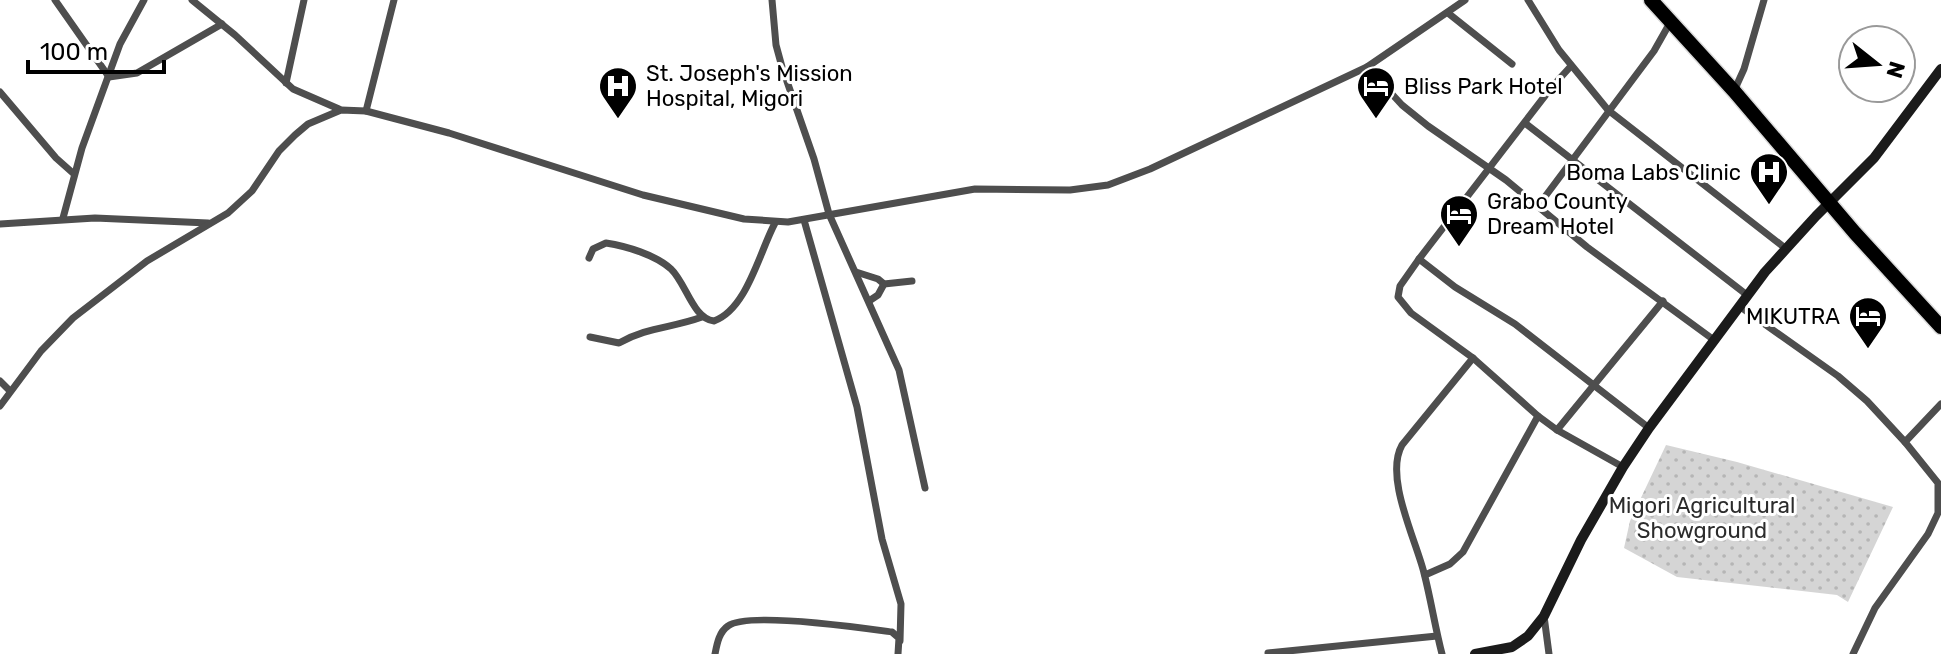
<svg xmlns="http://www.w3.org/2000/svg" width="1941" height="654" font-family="Rubik,sans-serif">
<defs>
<pattern id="park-dots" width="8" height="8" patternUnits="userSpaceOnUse" patternTransform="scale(2)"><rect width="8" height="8" fill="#d5d5d5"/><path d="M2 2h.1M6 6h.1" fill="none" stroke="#b5b5b5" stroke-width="1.8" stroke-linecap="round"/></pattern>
</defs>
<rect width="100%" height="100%" fill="#fff"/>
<path fill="url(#park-dots)" d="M1666 445 1737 462 1893 507 1848 602 1837 595 1677 577 1624 548 1630 521Z"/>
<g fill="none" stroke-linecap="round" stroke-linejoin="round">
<g stroke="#dbdbdb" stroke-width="17">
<path id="highway" d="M1651 0 1734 91 1855 233 1941 327"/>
</g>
<g stroke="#4e4e4e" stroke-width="7">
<path d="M55 0 109 77 137 73 222 24"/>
<path d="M192 0 235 35 293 89 339 109"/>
<path d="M772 0 776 45 782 67 814 159 829 214 899 370 925 488"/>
<path d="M1528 0 1559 50 1608 110 1785 248"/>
<path d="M1448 13 1512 64"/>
<path d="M1571 66 1551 88 1419 259 1400 286 1398 297 1411 313 1473 358 1538 416 1557 430 1623 467"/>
<path d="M1367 67 1402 105 1428 126 1506 180 1587 247 1714 340"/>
<path d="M286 83 304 0"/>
<path d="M1734 91 1744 69 1764 0"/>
<path d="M0 92 56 158 74 174"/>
<path d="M366 111 394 0"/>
<path d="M1525 123 1747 295"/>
<path d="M1538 206 1654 51 1671 21"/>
<path d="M63 218 82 148 120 44 144 0"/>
<path d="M804 220 857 407 882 539 901 604 900 641"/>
<path d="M0 224 95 218 208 223"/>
<path d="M589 258 593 249 606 243C626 246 656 255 671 269 686 283 693 319 714 321 747 309 759 253 775 223"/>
<path d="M1419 259 1455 287 1515 324 1649 428"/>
<path d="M856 272 878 279 884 284 912 281"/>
<path d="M869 301 878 295 884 284"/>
<path d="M1739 306 1838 376 1867 401 1905 442"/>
<path d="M590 337 619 343C647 327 672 328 702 317"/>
<path d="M0 381 10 391"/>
<path d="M0 406 41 351 73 318 147 261 228 213 252 191 279 151 295 135 308 124 341 110 366 111 449 133 643 195 744 219 788 222 975 189 1070 190 1108 185 1150 169 1367 67 1465 0"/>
<path d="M1557 430 1663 301"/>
<path d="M1425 575 1450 564 1463 552 1538 416"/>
<path d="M1544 616 1549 654"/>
<path d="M1268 653 1437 636"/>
<path d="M715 654C717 644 719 632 728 626 747 611 863 628 892 632L899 638 898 654"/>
<path d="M1442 654C1435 627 1431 600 1424 573 1416 540 1384 477 1402 445L1473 358"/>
<path d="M1853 654 1875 608 1928 534 1938 513V483L1905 442 1941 404"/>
</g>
<path stroke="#1b1b1b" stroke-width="10" d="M1475 654 1512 647 1528 636 1544 616 1581 540 1623 467 1649 428 1765 272 1816 216 1874 158 1941 69"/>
<use href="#highway" stroke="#000" stroke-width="14"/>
</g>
<defs>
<g id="hospital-pin" transform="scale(2)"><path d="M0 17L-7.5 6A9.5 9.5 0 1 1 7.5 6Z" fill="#000" stroke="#fff"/><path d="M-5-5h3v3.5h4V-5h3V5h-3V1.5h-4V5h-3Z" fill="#fff"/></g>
<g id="hotel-pin" transform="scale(2)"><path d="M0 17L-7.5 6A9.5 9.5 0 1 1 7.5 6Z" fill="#000" stroke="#fff"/><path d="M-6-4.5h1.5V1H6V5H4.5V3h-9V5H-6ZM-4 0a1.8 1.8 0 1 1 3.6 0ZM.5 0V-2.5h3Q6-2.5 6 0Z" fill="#fff"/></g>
</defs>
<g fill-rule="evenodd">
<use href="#hospital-pin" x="618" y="86"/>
<use href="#hotel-pin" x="1376" y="86"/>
<use href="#hospital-pin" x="1769" y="172"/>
<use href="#hotel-pin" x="1459" y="214"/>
<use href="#hotel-pin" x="1868" y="316"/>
</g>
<g text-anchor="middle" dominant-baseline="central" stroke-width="6" stroke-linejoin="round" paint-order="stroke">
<g font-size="22" fill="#000" stroke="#fff" text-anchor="start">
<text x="646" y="73">St. Joseph's Mission<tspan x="646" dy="25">Hospital, Migori</tspan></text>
<text x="1404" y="86">Bliss Park Hotel</text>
<text x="1741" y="172" text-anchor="end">Boma Labs Clinic</text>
<text x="1487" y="201">Grabo County<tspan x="1487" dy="25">Dream Hotel</tspan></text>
<text x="1840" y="316" text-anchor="end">MIKUTRA</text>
</g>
<g font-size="22" fill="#2c2c2c" stroke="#fff">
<text x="1702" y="505">Migori Agricultural<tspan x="1702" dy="25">Showground</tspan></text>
</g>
</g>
<g transform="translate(1877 64) rotate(107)"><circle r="38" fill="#ffffff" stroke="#999999" stroke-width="2"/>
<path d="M0-6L14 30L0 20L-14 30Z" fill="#000000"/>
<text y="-12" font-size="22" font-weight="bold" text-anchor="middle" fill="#000000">N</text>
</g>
<path d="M28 60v12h136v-12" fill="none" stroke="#000000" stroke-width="4"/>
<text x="40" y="60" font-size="24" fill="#000000" stroke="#ffffff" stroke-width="6" paint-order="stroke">100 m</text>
</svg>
